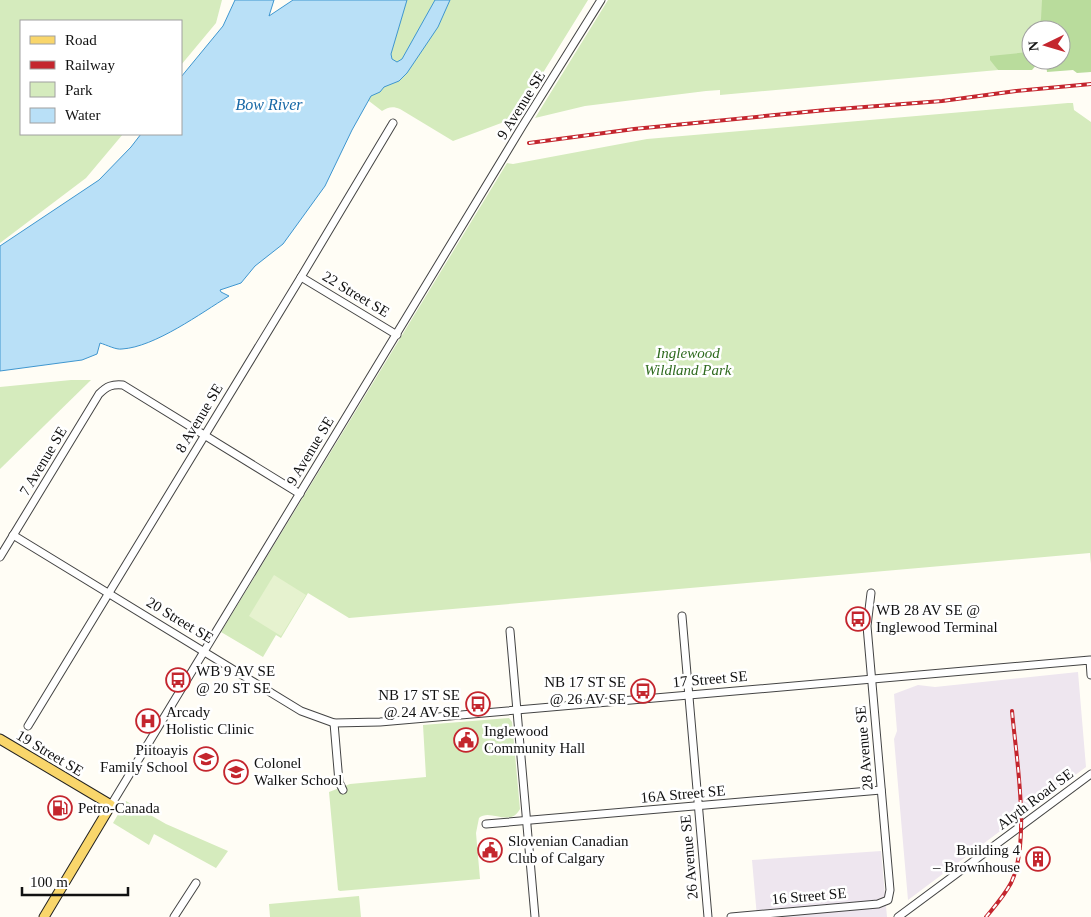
<svg xmlns="http://www.w3.org/2000/svg" width="1091" height="917" font-family="Georgia,serif">
<rect width="100%" height="100%" fill="#fffdf5"/>
<g fill="#eee6ef">
<path d="M1078 672 1086 767 908 900 894 739 897 731 894 694 918 685 935 687Z"/>
<path d="M881 851 887 917H757L752 860Z"/>
</g>
<g fill="#d5ebbd" fill-rule="evenodd">
<path d="M0 0H222L216 23 181 65V21H21V134H123L86 178 0 243Z"/>
<path d="M403 0H588L515 118 453 141 400 109C393 106 388 107 382 111L365 98Z"/>
<path d="M608 0H1091V64L1044 63 996 66 998 70 720 95V90L706 91 585 106 535 118ZM1031 30H1061V60H1031Z"/>
<path d="M1068 103H1073L1074 110 1091 122V564L1090 553 349 618 308 593 281 638 276 635 263 657 221 632 507 163 513 164 647 139Z"/>
<path d="M71 380H91L0 469V387Z"/>
<path d="M509 718 512 722 520 809C510 828 490 808 479 818L476 833 480 879 340 891 338 890 329 792 350 784 426 777 423 725Z"/>
<path d="M126 801 166 824 228 851 216 868 154 834 149 845 113 823Z"/>
<path d="M359 896 361 917H270L269 904Z"/>
</g>
<path fill="#b9dc9c" d="M1042 0H1091V72L1077 73 1073 70 1047 72 1046 63H1038L1032 70H998L990 60V56L1029 52 1031 47V60H1061V30H1037L1041 19Z"/>
<path fill="#e6f2cf" d="M274 575 306 595 281 636 249 616Z"/>
<path fill="#b9e0f7" stroke="#3f96cf" d="M235 0H274L269 16 293 0H407L391 54 392 59 397 62 402 59 435 0H450L438 27 407 73 399 81 384 87 380 92 371 96 352 130 325 186 283 244 255 266 241 283 220 290 221 292 229 296C201 313 155 347 122 349 116 350 107 345 100 343L97 354 82 360 0 371V246L99 180 131 147 141 134H181V77L223 26Z"/>
<g fill="none" stroke-linecap="round" stroke-linejoin="round">
<g stroke="#444" stroke-width="9">
<g id="minor">
<path d="M301 277 397 335"/>
<path d="M13 535 301 711 334 723 380 722 1090 660 1091 675"/>
<path d="M0 557 99 394C107 386 112 384 123 385L300 494"/>
<path d="M682 616 708 917"/>
<path d="M510 631 535 917"/>
<path d="M334 723 339 782 343 790"/>
<path d="M28 726 301 277 393 123"/>
<path d="M111 805 523 125 601 0"/>
<path d="M486 824 881 790"/>
<path d="M174 917 196 883"/>
<path d="M731 917 878 904 888 900 890 890 867 626 871 593"/>
<path d="M898 917 1091 774"/>
</g>
</g>
<g stroke="#222" stroke-width="11">
<path id="major" d="M0 739 111 805 44 917"/>
</g>
<use href="#minor" stroke="#fff" stroke-width="7"/>
<use href="#major" stroke="#f9d66b" stroke-width="9"/>
<g stroke="#c4262e" stroke-width="4">
<g id="rail">
<path d="M529 143 634 129 826 110 942 101 1016 91 1091 84"/>
<path d="M986 917C995 906 1004 896 1011 883 1031 841 1016 757 1012 711"/>
</g>
</g>
<use href="#rail" stroke="#fff" stroke-width="2" stroke-dasharray="5.5" stroke-linecap="butt"/>
</g>
<defs>
<g id="bus-ring" transform="scale(1.25)"><circle r="9.5" fill="#fff" stroke="#c4262e" stroke-width="1.5"/><path d="M-5-6H5V4H4V6H2V4H-2V6H-4V4H-5ZM-3.5-4V0h7V-4ZM-3.5 1.2v1.5H-2V1.2ZM2 1.2v1.5H3.5V1.2Z" fill="#c4262e"/></g>
<g id="hospital-ring" transform="scale(1.25)"><circle r="9.5" fill="#fff" stroke="#c4262e" stroke-width="1.5"/><path d="M-5-5h3v3.5h4V-5h3V5h-3V1.5h-4V5h-3Z" fill="#c4262e"/></g>
<g id="civic-ring" transform="scale(1.25)"><circle r="9.5" fill="#fff" stroke="#c4262e" stroke-width="1.5"/><path d="M-.6-6.5H3V-4.5H.6V-3L4-1V1h2V6H-6V1h2V-1L-.6-3ZM-1.2 2.5V6h2.4V2.5Z" fill="#c4262e"/></g>
<g id="school-ring" transform="scale(1.25)"><circle r="9.5" fill="#fff" stroke="#c4262e" stroke-width="1.5"/><path d="M0-5L7-2L0 1L-7-2ZM-4 1L0 2.5L4 1V4Q0 6-4 4Z" fill="#c4262e"/></g>
<g id="fuel-ring" transform="scale(1.25)"><circle r="9.5" fill="#fff" stroke="#c4262e" stroke-width="1.5"/><path d="M-5.5-6h7V0h2V4h1.3V-2.5L3-4.5l.8-.8L6-3V5H2.5V1h-1V6h-7ZM-4.2-4.7v3.2H.2V-4.7Z" fill="#c4262e"/></g>
<g id="building-ring" transform="scale(1.25)"><circle r="9.5" fill="#fff" stroke="#c4262e" stroke-width="1.5"/><path d="M-4-6H4V6H1V3H-1V6H-4ZM-2.5-4.3h1.7v1.8h-1.7ZM.8-4.3h1.7v1.8H.8ZM-2.5-1h1.7V.8h-1.7ZM.8-1h1.7V.8H.8Z" fill="#c4262e"/></g>
</defs>
<g fill-rule="evenodd">
<use href="#bus-ring" x="858" y="619"/>
<use href="#bus-ring" x="178" y="680"/>
<use href="#bus-ring" x="643" y="691"/>
<use href="#bus-ring" x="478" y="704"/>
<use href="#hospital-ring" x="148" y="721"/>
<use href="#civic-ring" x="466" y="740"/>
<use href="#school-ring" x="206" y="759"/>
<use href="#school-ring" x="236" y="772"/>
<use href="#fuel-ring" x="60" y="808"/>
<use href="#civic-ring" x="490" y="850"/>
<use href="#building-ring" x="1038" y="859"/>
</g>
<g text-anchor="middle" dominant-baseline="central" stroke-width="5" stroke-linejoin="round" paint-order="stroke">
<g font-size="15" fill="#111" stroke="#fff">
<text transform="translate(521 105) rotate(-58)">9 Avenue SE</text>
<text transform="translate(356 294) rotate(31)">22 Street SE</text>
<text transform="translate(199 418) rotate(-59)">8 Avenue SE</text>
<text transform="translate(310 451) rotate(-59)">9 Avenue SE</text>
<text transform="translate(43 461) rotate(-59)">7 Avenue SE</text>
<text transform="translate(180 620) rotate(31)">20 Street SE</text>
<text transform="translate(710 679) rotate(-5)">17 Street SE</text>
<text transform="translate(864 748) rotate(-95)">28 Avenue SE</text>
<text transform="translate(50 753) rotate(31)">19 Street SE</text>
<text transform="translate(683 794) rotate(-5)">16A Street SE</text>
<text transform="translate(1035 799) rotate(-37)">Alyth Road SE</text>
<text transform="translate(689 857) rotate(-95)">26 Avenue SE</text>
<text transform="translate(809 896) rotate(-5)">16 Street SE</text>
</g>
<g font-size="15" font-style="italic" fill="#2f6b1f" stroke="#fff">
<text x="688" y="353">Inglewood<tspan x="688" dy="17">Wildland Park</tspan></text>
</g>
<g font-size="15" fill="#111" stroke="#fff" text-anchor="start">
<text x="876" y="610">WB 28 AV SE @<tspan x="876" dy="17">Inglewood Terminal</tspan></text>
<text x="196" y="671">WB 9 AV SE<tspan x="196" dy="17">@ 20 ST SE</tspan></text>
<text x="626" y="682" text-anchor="end">NB 17 ST SE<tspan x="626" dy="17">@ 26 AV SE</tspan></text>
<text x="460" y="695" text-anchor="end">NB 17 ST SE<tspan x="460" dy="17">@ 24 AV SE</tspan></text>
<text x="166" y="712">Arcady<tspan x="166" dy="17">Holistic Clinic</tspan></text>
<text x="484" y="731">Inglewood<tspan x="484" dy="17">Community Hall</tspan></text>
<text x="188" y="750" text-anchor="end">Piitoayis<tspan x="188" dy="17">Family School</tspan></text>
<text x="254" y="763">Colonel<tspan x="254" dy="17">Walker School</tspan></text>
<text x="78" y="808">Petro-Canada</text>
<text x="508" y="841">Slovenian Canadian<tspan x="508" dy="17">Club of Calgary</tspan></text>
<text x="1020" y="850" text-anchor="end">Building 4<tspan x="1020" dy="17">– Brownhouse</tspan></text>
</g>
<g font-size="16" font-style="italic" fill="#1768a6" stroke="#fff">
<text x="269" y="104">Bow River</text>
</g>
</g>
<rect x="20" y="20" width="162" height="115" fill="#ffffff" stroke="#a0a0a0"/>
<rect x="30" y="36" width="25" height="8" fill="#f9d66b" stroke="#a0a0a0"/>
<text x="65" y="45" font-size="15" fill="#111111">Road</text>
<rect x="30" y="61" width="25" height="8" fill="#c4262e" stroke="#a0a0a0"/>
<text x="65" y="70" font-size="15" fill="#111111">Railway</text>
<rect x="30" y="82" width="25" height="15" fill="#d5ebbd" stroke="#a0a0a0"/>
<text x="65" y="95" font-size="15" fill="#111111">Park</text>
<rect x="30" y="108" width="25" height="15" fill="#b9e0f7" stroke="#a0a0a0"/>
<text x="65" y="120" font-size="15" fill="#111111">Water</text>
<g transform="translate(1046 45) rotate(265)"><circle r="24" fill="#ffffff" stroke="#a0a0a0"/>
<path d="M0-4L9 19L0 12L-9 19Z" fill="#c4262e"/>
<text y="-8" font-size="14" font-weight="bold" text-anchor="middle" fill="#111111">N</text>
</g>
<path d="M22 887v8h106v-8" fill="none" stroke="#111111" stroke-width="2.5"/>
<text x="30" y="887" font-size="15" fill="#111111" stroke="#ffffff" stroke-width="4" paint-order="stroke">100 m</text>
</svg>
